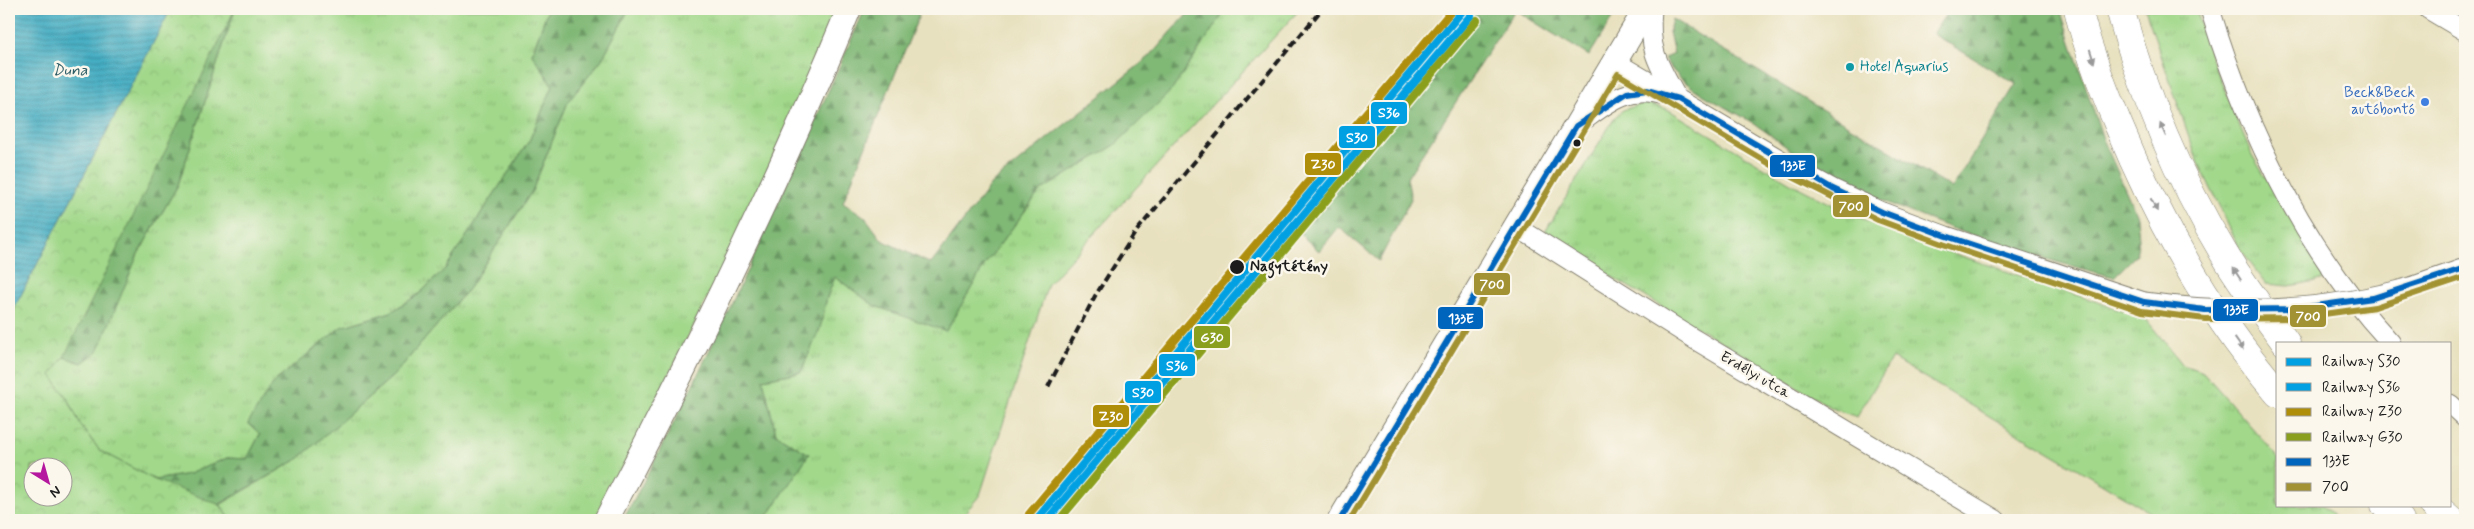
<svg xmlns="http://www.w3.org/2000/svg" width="2474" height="529" font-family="Mynerve,sans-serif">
<defs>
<pattern id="grass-tufts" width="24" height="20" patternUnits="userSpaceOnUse" patternTransform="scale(1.25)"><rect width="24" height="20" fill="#a1d88a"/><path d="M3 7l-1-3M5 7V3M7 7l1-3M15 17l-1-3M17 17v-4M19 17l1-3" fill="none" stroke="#8ab976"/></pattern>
<pattern id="forest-firs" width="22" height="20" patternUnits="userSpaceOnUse" patternTransform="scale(1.25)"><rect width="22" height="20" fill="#80b876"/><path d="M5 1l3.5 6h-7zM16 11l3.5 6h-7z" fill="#689560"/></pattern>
<pattern id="park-crowns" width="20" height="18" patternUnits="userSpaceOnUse" patternTransform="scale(1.25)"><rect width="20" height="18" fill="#a1d88a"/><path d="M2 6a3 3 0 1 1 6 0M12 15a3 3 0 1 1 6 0" fill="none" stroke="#8ab976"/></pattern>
<pattern id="water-rules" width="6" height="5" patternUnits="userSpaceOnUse" patternTransform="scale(1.25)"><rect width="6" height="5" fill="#44adc3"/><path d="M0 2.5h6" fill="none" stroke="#388c9e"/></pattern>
</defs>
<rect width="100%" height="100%" fill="#fbf7ec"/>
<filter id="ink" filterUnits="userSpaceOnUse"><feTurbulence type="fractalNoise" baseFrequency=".02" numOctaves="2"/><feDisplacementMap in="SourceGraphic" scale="10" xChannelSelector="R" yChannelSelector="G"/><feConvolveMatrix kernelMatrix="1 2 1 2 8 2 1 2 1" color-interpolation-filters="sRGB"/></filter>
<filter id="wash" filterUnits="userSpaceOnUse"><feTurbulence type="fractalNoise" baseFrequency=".0096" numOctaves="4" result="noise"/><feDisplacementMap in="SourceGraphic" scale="20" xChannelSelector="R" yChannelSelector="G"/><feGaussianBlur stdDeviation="1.12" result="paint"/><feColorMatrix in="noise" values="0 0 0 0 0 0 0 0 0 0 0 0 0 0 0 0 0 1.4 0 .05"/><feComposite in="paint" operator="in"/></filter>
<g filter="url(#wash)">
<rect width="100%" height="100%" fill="#e8e1bf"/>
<g fill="url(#grass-tufts)" stroke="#5e7a53">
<path d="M235 9H548L532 53 553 86 529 141 445 269 419 294 391 312 341 327 260 434 247 459 227 458 189 474 155 480 100 451 81 426 69 401 9 318 64 357 82 363 138 254 178 185Z"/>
<path d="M629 9H838L749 215 596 520H231L220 505 298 459 394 375 469 288 532 191 568 102 602 59Z"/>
<path d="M1226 9H1300L1048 284 980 495 959 520H765L809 454 776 434 763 379 801 372 820 328 827 297 835 277 875 306 946 330 986 263 1040 191 1115 145Z"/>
<path d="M2145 9H2196L2212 60 2252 155 2327 279 2289 286 2266 284 2239 248 2196 157Z"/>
<path d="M1645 103 1667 109 1792 184 1845 211 1902 236 2145 318 2183 365 2203 372 2278 457V505H2323L2337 520H2220L2215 518 2214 520H2163L1892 358 1857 417 1834 409 1557 244 1545 232 1615 117 1623 110Z"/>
</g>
<g fill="url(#forest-firs)" stroke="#4e6a49" fill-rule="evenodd">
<path d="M171 9H235L178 185 138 254 98 351 82 363 64 357 9 317Z"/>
<path d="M548 9H629L602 59 568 102 532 191 469 288 394 375 298 459 220 504 231 520H9V349L69 401 81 426 100 451 155 480 189 474 227 458 247 459 260 434 248 423 274 382 341 327 391 312 419 294 445 269 529 141 553 86 532 54ZM32 466H62V496H32Z"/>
<path d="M865 9H920L918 18 843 202 865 217 882 240 931 264 992 183 1149 57 1192 9H1226L1172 90 1115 145 1040 191 986 263 946 331 875 306 835 277 827 297 820 328 801 372 763 379 776 434 809 454 765 520H623C713 354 788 181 865 9Z"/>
<path d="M1473 9H1618L1589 56 1515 10 1407 178 1411 199 1379 261 1339 227 1319 251 1290 225Z"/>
<path d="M1949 9H2060L2103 139 2137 216 2139 239 2136 255 2114 277C2020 254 1904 217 1820 169 1794 155 1773 135 1748 120 1720 103 1680 87 1664 58L1674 54 1669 32 1672 19 1952 188 2016 84 1933 34Z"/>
</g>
<path fill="url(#park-crowns)" stroke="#5e7a53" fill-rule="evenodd" d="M171 9H235L64 357 51 375 69 401 81 426 100 451 155 480 220 505 231 520H9V318ZM32 466H62V496H32Z"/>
<path fill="url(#water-rules)" stroke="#306470" d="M9 9H171L9 318Z"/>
</g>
<g filter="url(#ink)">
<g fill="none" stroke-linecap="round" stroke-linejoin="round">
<g stroke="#827e6e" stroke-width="21">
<g id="minor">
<path d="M1652 9C1648 50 1658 64 1677 98"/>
<path d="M2210 9C2247 131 2304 249 2391 343"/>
<path d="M2428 9 2465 31"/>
<path d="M1615 62 1791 166 1833 189 1882 212 1946 236 2144 302"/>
<path d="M1579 124C1608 103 1627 84 1664 95"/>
<path d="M1517 227 1694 339 1996 520"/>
<path d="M2414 286 2465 268"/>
<path d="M2450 404 2465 418"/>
</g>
</g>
<g stroke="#827e6e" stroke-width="26">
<g id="major">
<path d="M606 520C694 353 777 184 849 9"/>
<path d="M1340 520 1646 9"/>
</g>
</g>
<g stroke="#827e6e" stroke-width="29">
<g id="highway">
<path d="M2078 9C2087 48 2102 86 2118 124 2158 221 2209 313 2278 393"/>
<path d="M2120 9C2143 93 2178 177 2223 252 2242 284 2264 313 2286 343"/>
<path d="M2385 505 2400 520"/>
<path d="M2434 505 2451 520"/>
</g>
</g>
<use href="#minor" stroke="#fff" stroke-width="19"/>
<use href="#major" stroke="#fff" stroke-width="24"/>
<use href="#highway" stroke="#fff" stroke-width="28"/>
<path stroke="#1c1c1c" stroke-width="4" stroke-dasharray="8 4" stroke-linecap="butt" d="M1048 387 1095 296 1135 233 1322 9"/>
<g stroke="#827e6e" stroke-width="21" stroke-linecap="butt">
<path id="minor-bridge" d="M2144 302C2236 315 2324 312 2414 286"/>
</g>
<use href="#minor-bridge" stroke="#fff" stroke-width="19"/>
<g stroke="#fbf7ec" stroke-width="10">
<path id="bus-1" d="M1340 520 1576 126 1627 93 1647 90 1678 99 1833 189 1882 212 1946 236 2144 302 2205 310 2294 309 2373 298 2465 268"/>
</g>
<g stroke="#fbf7ec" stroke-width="10">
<path id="bus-2" d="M1350 520 1618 74 1787 174 1878 220 1943 244 2142 311 2205 319 2295 318 2375 307 2465 277"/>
</g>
<use href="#bus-1" stroke="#0065bd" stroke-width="6"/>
<use href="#bus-2" stroke="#a29233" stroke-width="6"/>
<g stroke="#fbf7ec" stroke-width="11">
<path id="rail-1" d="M1036 520 1464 9"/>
</g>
<g stroke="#fbf7ec" stroke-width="11">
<path id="rail-2" d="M1047 520 1471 15"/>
</g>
<g stroke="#fbf7ec" stroke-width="11">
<path id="rail-3" d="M1029 514 1453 9"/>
</g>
<g stroke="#fbf7ec" stroke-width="11">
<path id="rail-4" d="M1059 520 1477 20"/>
</g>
<use href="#rail-1" stroke="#00a0e3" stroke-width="8"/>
<use href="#rail-2" stroke="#00a0e3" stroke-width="8"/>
<use href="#rail-3" stroke="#af8e0a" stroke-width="8"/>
<use href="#rail-4" stroke="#8b9f1e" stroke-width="8"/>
</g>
<defs><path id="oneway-solid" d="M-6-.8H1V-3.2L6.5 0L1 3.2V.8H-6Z" transform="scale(1.25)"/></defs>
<g fill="#999">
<use href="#oneway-solid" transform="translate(2092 56) rotate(72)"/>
<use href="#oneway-solid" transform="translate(2163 130) rotate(-114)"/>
<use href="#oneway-solid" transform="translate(2154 205) rotate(63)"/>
<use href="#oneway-solid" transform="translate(2237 274) rotate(-123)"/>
<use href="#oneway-solid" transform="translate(2239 344) rotate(55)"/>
</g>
</g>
<circle fill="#0f9aa8" stroke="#fbf7ec" stroke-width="2" cx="1850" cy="67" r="5"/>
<circle fill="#3f7fe0" stroke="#fbf7ec" stroke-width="2" cx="2425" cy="102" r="5"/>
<g fill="#1c1c1c" stroke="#fbf7ec" stroke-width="2">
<circle cx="1577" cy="143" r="4.5"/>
<circle cx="1237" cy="267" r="8"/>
</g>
<g text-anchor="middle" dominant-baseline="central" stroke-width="5" stroke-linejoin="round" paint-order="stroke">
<g font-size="15" fill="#0d838f" stroke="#fbf7ec" text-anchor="start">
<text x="1860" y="67">Hotel Aquarius</text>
</g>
<g font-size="15" fill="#366cbe" stroke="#fbf7ec" text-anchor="end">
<text x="2415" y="93">Beck&amp;Beck<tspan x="2415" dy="17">autóbontó</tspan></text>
</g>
<g font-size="15" font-weight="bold" fill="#1c1c1c" stroke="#fbf7ec" text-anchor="start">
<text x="1250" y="267">Nagytétény</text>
</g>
<g font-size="15" fill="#1c1c1c" stroke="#fbf7ec">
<text transform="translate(1755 375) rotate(30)">Erdélyi utca</text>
</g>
<g font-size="16" font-style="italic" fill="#2e5d67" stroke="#fbf7ec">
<text x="70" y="70">Duna</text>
</g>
</g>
<g stroke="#fbf7ec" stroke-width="2">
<rect x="1370" y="101" width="38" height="24" rx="5" fill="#00a0e3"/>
<rect x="1338" y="125" width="38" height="24" rx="5" fill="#00a0e3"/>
<rect x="1304" y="152" width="38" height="24" rx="5" fill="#af8e0a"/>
<rect x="1769" y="154" width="47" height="24" rx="5" fill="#0065bd"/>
<rect x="1832" y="194" width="38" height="24" rx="5" fill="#a29233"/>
<rect x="1473" y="272" width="38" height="24" rx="5" fill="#a29233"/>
<rect x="2212" y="298" width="47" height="24" rx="5" fill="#0065bd"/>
<rect x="2289" y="304" width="38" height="24" rx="5" fill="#a29233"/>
<rect x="1437" y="306" width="47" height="24" rx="5" fill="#0065bd"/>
<rect x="1193" y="325" width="38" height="24" rx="5" fill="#8b9f1e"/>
<rect x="1158" y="353" width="38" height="24" rx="5" fill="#00a0e3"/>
<rect x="1124" y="380" width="38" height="24" rx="5" fill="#00a0e3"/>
<rect x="1092" y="404" width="38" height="24" rx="5" fill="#af8e0a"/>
</g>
<g font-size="14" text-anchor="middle" font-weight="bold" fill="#fff">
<text x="1389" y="117">S36</text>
<text x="1357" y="142">S30</text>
<text x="1323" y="169">Z30</text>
<text x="1793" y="170">133E</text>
<text x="1851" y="211">700</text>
<text x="1492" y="289">700</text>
<text x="2236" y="314">133E</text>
<text x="2308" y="321">700</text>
<text x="1461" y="323">133E</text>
<text x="1212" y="342">G30</text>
<text x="1177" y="370">S36</text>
<text x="1143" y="397">S30</text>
<text x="1111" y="421">Z30</text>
</g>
<rect width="2474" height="529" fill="none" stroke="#fbf7ec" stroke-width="30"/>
<rect x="2276" y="342" width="175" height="165" fill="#fbf7ec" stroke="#a29f99"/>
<rect x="2286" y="358" width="25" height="8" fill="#00a0e3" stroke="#a29f99"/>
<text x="2322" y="366" font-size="15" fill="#1c1c1c">Railway S30</text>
<rect x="2286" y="383" width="25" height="8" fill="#00a0e3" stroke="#a29f99"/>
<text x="2322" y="392" font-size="15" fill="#1c1c1c">Railway S36</text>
<rect x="2286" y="408" width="25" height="8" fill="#af8e0a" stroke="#a29f99"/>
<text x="2322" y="416" font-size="15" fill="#1c1c1c">Railway Z30</text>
<rect x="2286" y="433" width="25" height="8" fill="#8b9f1e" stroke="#a29f99"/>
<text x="2322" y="442" font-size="15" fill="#1c1c1c">Railway G30</text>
<rect x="2286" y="458" width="25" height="8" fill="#0065bd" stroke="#a29f99"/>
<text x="2322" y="466" font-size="15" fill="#1c1c1c">133E</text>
<rect x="2286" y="483" width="25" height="8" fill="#a29233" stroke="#a29f99"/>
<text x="2322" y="492" font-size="15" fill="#1c1c1c">700</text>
<g transform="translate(48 482) rotate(143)"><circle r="24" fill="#fbf7ec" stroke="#a29f99"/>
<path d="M0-4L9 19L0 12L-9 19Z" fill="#b5179e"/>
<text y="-8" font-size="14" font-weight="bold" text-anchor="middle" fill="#1c1c1c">N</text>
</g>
</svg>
